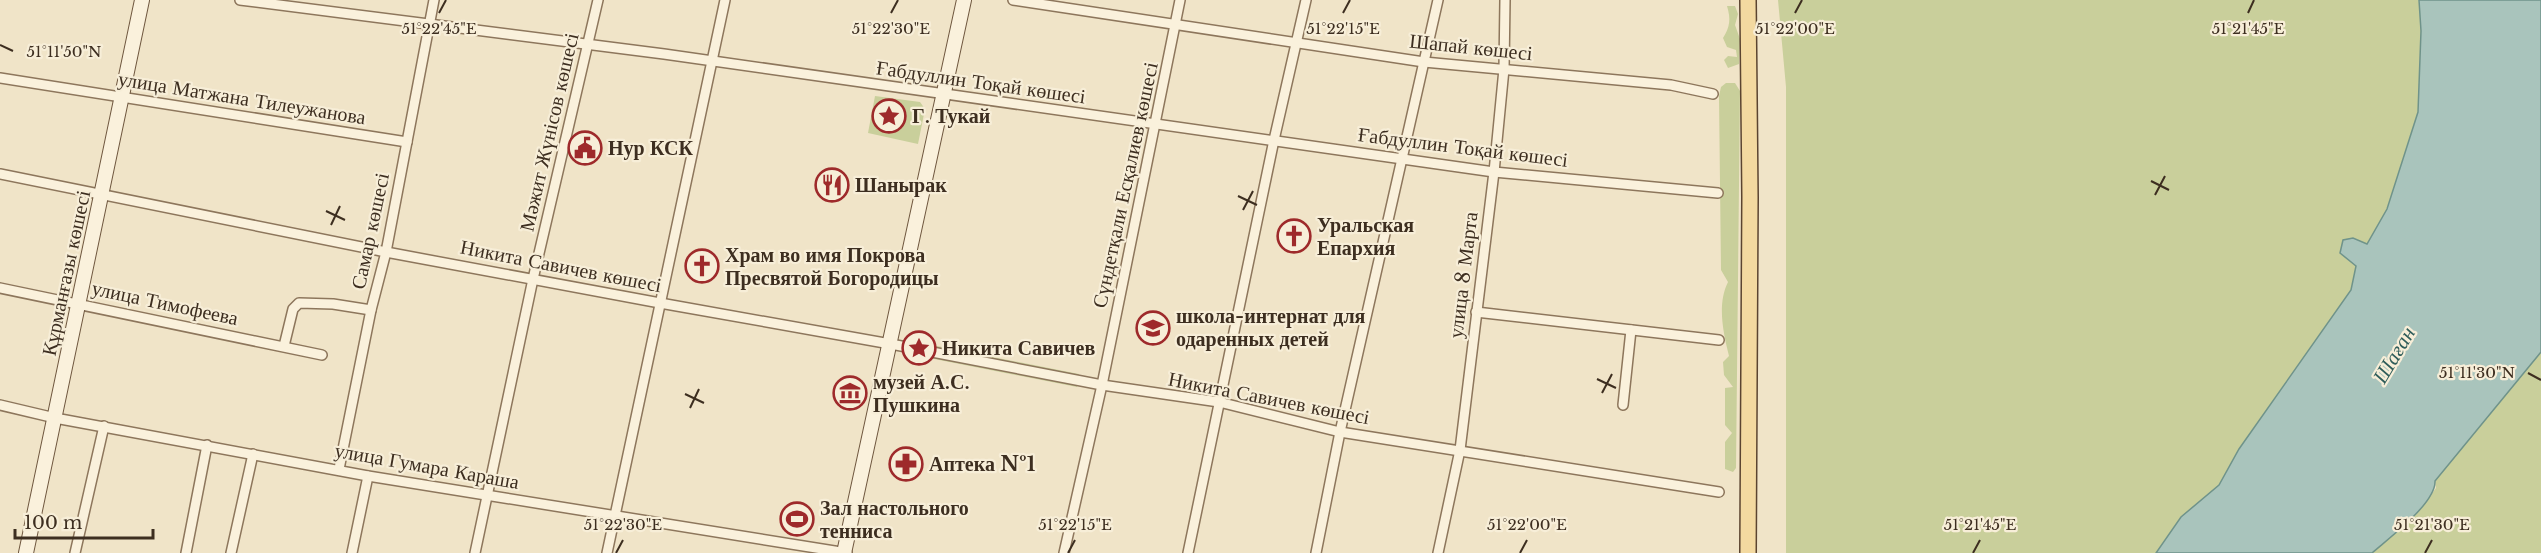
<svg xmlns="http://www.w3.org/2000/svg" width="2541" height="553" font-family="'Libre Baskerville',serif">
<rect width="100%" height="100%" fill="#f0e4c8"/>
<g fill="#c9cf9b">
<path d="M1778 0H2419L2421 31 2418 112 2387 209 2367 244 2353 238 2340 253 2356 266 2351 290 2239 449 2219 485 2181 517 2156 553H1786V87Z"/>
<path d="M1727 6H1735L1738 14 1735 25 1740 39 1739 64 1728 68 1724 60 1728 56 1737 57 1736 50 1727 47 1723 38C1730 27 1731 19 1727 6Z"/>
<path d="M1726 83H1735L1740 91 1736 468 1733 472 1725 469V442L1732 433 1725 425V388L1733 387 1724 375 1723 362 1729 356C1723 332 1717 304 1728 282L1721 270 1719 96 1721 87Z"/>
<path d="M875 96 920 102 925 109 918 144 868 133Z"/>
<path d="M917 342 1079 374 1077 387 914 355Z"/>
<path d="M2541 352V553H2372L2420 510 2436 488 2435 481Z"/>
</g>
<path fill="#a9c4bc" stroke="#6f938a" stroke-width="1.5" d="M2419 0H2541V352L2435 481C2436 503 2389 538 2372 553H2156L2181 517 2219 485 2239 449 2351 290 2356 266 2340 253 2343 240 2353 238 2367 244 2387 209 2418 112 2421 31Z"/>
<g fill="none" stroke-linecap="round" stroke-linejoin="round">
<g stroke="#8d765c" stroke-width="12">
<g id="street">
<path d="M240 0 664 54 1494 172 1718 193"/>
<path d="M1013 0 1424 62 1671 85 1713 94"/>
<path d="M0 78 407 142"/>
<path d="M0 174 386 252 660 303 896 345 1102 385 1219 402 1340 432 1719 492"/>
<path d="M0 288 322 355"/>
<path d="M1476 312 1719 340"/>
<path d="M284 346 293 309 299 303 333 304 371 310"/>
<path d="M0 405 55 418 368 476 847 553"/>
<path d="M1623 405 1631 330"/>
<path d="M339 469 371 310 386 252 434 0"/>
<path d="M75 553 104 426"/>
<path d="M186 553 207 445"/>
<path d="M231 553 253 454"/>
<path d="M352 553 368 476"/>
<path d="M475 553 533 279 598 0"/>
<path d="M607 553 725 0"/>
<path d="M1064 553 1102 385 1180 0"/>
<path d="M1188 553 1274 140 1306 0"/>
<path d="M1316 553 1340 432 1438 0"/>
<path d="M1438 553 1460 450 1494 172 1504 69 1505 0"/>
</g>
</g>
<g stroke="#6f573f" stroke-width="16">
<g id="secondary">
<path d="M26 553 142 0"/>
<path d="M844 553 964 0"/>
</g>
</g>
<g stroke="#5b4430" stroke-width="18">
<path id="primary" d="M1748 0 1750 197 1748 553"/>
</g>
<use href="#street" stroke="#faf1dc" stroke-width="9"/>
<use href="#secondary" stroke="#faf1dc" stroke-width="14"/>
<use href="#primary" stroke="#f3d9a0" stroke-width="15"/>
</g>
<path fill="none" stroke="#3d2e20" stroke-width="2" d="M439 13 446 0M891 13 898 0M1343 13 1350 0M1795 13 1802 0M2248 13 2254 0M0 45 13 51M2151 181 2169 190M2155 195 2165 176M1238 196 1257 205M1243 210 1253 191M326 211 345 220M331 225 340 206M2528 373 2541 380M1597 379 1616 388M1602 393 1612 374M685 394 704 403M690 408 699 389M616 553 623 540M1068 553 1075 540M1520 553 1527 540M1973 553 1980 540M2425 553 2432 540"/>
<defs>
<g id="sight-ring" transform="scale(1.725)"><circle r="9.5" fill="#f7eed8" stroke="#9e2a2b" stroke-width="1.5"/><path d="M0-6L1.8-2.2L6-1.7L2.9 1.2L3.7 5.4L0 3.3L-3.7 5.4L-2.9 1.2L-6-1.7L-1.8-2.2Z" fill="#9e2a2b"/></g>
<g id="civic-ring" transform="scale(1.725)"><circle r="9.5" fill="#f7eed8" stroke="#9e2a2b" stroke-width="1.5"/><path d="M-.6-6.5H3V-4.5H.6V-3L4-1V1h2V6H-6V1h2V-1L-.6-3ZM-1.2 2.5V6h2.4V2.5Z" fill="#9e2a2b"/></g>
<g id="restaurant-ring" transform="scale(1.725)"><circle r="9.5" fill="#f7eed8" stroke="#9e2a2b" stroke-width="1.5"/><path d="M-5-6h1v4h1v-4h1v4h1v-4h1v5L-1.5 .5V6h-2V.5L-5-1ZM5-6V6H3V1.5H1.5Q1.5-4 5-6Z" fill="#9e2a2b"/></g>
<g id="church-ring" transform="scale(1.725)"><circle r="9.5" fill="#f7eed8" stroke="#9e2a2b" stroke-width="1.5"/><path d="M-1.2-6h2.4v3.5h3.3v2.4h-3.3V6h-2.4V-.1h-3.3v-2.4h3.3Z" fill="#9e2a2b"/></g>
<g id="school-ring" transform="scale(1.725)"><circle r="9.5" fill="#f7eed8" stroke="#9e2a2b" stroke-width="1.5"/><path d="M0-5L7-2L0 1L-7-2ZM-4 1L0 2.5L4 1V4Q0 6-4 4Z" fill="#9e2a2b"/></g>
<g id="museum-ring" transform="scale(1.725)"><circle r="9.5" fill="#f7eed8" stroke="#9e2a2b" stroke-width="1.5"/><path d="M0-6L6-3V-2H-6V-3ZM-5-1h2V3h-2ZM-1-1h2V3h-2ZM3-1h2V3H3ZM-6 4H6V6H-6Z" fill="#9e2a2b"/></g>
<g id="pharmacy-ring" transform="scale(1.725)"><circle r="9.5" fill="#f7eed8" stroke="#9e2a2b" stroke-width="1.5"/><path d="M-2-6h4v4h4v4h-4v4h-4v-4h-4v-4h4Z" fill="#9e2a2b"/></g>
<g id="stadium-ring" transform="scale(1.725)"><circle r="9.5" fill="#f7eed8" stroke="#9e2a2b" stroke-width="1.5"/><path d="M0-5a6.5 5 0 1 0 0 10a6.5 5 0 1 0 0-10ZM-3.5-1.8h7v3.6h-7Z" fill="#9e2a2b"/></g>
</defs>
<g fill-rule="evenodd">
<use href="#sight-ring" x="889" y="116"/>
<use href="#civic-ring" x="585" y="148"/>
<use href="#restaurant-ring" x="832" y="185"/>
<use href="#church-ring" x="1294" y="236"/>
<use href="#church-ring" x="702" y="266"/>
<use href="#school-ring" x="1153" y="328"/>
<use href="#sight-ring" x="919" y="348"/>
<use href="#museum-ring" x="850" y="393"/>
<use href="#pharmacy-ring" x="906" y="464"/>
<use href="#stadium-ring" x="797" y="519"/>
</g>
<g text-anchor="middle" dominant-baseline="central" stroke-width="4.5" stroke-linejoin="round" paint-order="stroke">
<g font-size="20" fill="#3d2e20" stroke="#f7eed8">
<text transform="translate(1471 47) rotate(6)">Шапай көшесі</text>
<text transform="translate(981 82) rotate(8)">Ғабдуллин Тоқай көшесі</text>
<text transform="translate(242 98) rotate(9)">улица Матжана Тилеужанова</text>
<text transform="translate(549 132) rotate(-77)">Мәжит Жүнісов көшесі</text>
<text transform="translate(1463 147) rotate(7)">Ғабдуллин Тоқай көшесі</text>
<text transform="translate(1125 185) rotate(-78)">Сүндетқали Есқалиев көшесі</text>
<text transform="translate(370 231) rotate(-78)">Самар көшесі</text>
<text transform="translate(561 266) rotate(11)">Никита Савичев көшесі</text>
<text transform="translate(66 273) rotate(-78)">Құрманғазы көшесі</text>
<text transform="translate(1463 275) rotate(-83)">улица 8 Марта</text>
<text transform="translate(165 303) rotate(12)">улица Тимофеева</text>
<text transform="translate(1269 398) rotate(11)">Никита Савичев көшесі</text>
<text transform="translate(427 466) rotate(10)">улица Гумара Караша</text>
</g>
<g font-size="20" font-weight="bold" fill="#3d2e20" stroke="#f7eed8" text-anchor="start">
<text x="912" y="116">Г. Тукай</text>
<text x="608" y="148">Нур КСК</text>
<text x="855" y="185">Шанырак</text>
<text x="1317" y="225">Уральская<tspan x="1317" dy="23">Епархия</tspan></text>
<text x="725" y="255">Храм во имя Покрова<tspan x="725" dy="23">Пресвятой Богородицы</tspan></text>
<text x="1176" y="316">школа-интернат для<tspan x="1176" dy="23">одаренных детей</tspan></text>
<text x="942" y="348">Никита Савичев</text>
<text x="873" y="382">музей А.С.<tspan x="873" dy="23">Пушкина</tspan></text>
<text x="929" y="464">Аптека №1</text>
<text x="820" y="508">Зал настольного<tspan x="820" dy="23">тенниса</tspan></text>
</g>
<g font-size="21" font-style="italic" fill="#2f5d5a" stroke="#f7eed8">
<text transform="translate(2394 355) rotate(-59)">Шаған</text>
</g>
</g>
<g font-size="15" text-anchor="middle" fill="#3d2e20" stroke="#f7eed8" stroke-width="4.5" stroke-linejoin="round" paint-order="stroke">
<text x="439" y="34">51°22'45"E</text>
<text x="891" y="34">51°22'30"E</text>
<text x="1343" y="34">51°22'15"E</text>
<text x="1795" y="34">51°22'00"E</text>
<text x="2248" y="34">51°21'45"E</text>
<text x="64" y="57">51°11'50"N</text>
<text x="2477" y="378">51°11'30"N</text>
<text x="623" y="530">51°22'30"E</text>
<text x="1075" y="530">51°22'15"E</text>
<text x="1527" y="530">51°22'00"E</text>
<text x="1980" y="530">51°21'45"E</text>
<text x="2432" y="530">51°21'30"E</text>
</g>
<path d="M15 529v9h138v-9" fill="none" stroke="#3d2e20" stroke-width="3"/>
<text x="24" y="529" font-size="18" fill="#3d2e20" stroke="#f7eed8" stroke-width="4.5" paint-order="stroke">100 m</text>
</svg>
